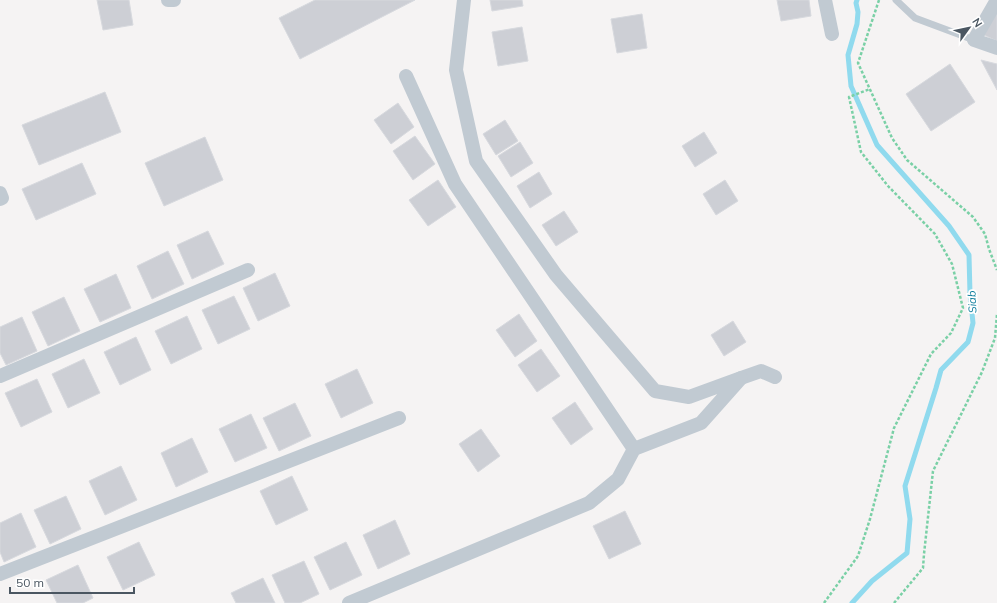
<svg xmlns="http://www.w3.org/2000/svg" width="997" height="603" font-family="Mulish,sans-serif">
<rect width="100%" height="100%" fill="#f5f3f3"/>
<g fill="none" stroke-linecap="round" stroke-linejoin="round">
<path stroke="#90daee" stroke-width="5" d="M852 603 872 581 907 553 910 519 905 486 936 388 941 370 968 342 973 323 970 294 969 255 949 226 877 145 851 86 848 55 857 24 858 12 856 3 857 0"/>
</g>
<g fill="#cdcfd5" stroke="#d7d9de">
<path d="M97 0H129L133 25 103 30Z"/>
<path d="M315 0H415L300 59 279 18Z"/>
<path d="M490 0H522L523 6 492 11Z"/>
<path d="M777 0H809L811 16 781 21Z"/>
<path d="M997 11V41L984 35Z"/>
<path d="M642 14 647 48 617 53 611 19Z"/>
<path d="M522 27 528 61 498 66 492 32Z"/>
<path d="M981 60 997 64V90Z"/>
<path d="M950 64 975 102 931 131 906 94Z"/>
<path d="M105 92 121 132 39 165 22 125Z"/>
<path d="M398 103 414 127 391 144 374 120Z"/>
<path d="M505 120 518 141 496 155 483 134Z"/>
<path d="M704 132 717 153 695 167 682 146Z"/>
<path d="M415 136 435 164 413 180 393 151Z"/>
<path d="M205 137 223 180 164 206 145 163Z"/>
<path d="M520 142 533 163 511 177 498 156Z"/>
<path d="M82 163 96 194 36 220 22 189Z"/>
<path d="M539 172 552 194 530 208 517 186Z"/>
<path d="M438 180 456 207 428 226 409 200Z"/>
<path d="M725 180 738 201 716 215 703 194Z"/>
<path d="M564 211 578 232 556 246 542 225Z"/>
<path d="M208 231 224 264 192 279 177 245Z"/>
<path d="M168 251 184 284 152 299 137 266Z"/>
<path d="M275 273 290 306 258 321 243 288Z"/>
<path d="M116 274 131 308 100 322 84 289Z"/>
<path d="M234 296 250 329 218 344 202 310Z"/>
<path d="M64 297 80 331 48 346 32 312Z"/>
<path d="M519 314 537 341 515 357 496 330Z"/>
<path d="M187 316 202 349 171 364 155 331Z"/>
<path d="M22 317 37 351 6 365 0 353V327Z"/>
<path d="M733 321 746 342 724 356 711 335Z"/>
<path d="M136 337 151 370 120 385 104 352Z"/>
<path d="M541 349 560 376 537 392 518 365Z"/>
<path d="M84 359 100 393 68 408 52 374Z"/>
<path d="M357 369 373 403 341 418 325 384Z"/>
<path d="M37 379 52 412 21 427 5 393Z"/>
<path d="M575 402 593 429 571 445 552 418Z"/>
<path d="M295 403 311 436 279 451 263 418Z"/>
<path d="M251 414 267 448 235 462 219 429Z"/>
<path d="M481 429 500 456 478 472 459 444Z"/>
<path d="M192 438 208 472 176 487 161 453Z"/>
<path d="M121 466 137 500 105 515 89 481Z"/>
<path d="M292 476 308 510 276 525 260 491Z"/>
<path d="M66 496 81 529 50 544 34 510Z"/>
<path d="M625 511 641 544 609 559 593 526Z"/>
<path d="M21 513 36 547 4 562 0 552V523Z"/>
<path d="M395 520 410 554 378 569 363 535Z"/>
<path d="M139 542 155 575 123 590 107 557Z"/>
<path d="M346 542 362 575 330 590 314 557Z"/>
<path d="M304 561 319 594 300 603H285L272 575Z"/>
<path d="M78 565 93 598 83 603H57L46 580Z"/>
<path d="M263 578 275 603H236L231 593Z"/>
</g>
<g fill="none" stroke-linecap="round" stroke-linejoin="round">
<g stroke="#7ad0a6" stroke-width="2.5" stroke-dasharray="3 2" stroke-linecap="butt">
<path d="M879 0 858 63 892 138 907 160 973 217 985 234 989 249 997 270"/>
<path d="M824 603 858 556 870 519 894 428 931 354 951 333 963 308 952 264 935 234 888 186 861 152 849 97 870 89"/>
<path d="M894 603 923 568 924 554 933 471 982 372 995 338 997 314"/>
</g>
<path stroke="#c1cad2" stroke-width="7" d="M896 0 915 18 974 40"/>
<g stroke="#c1cad2" stroke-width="14">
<path d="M168 0H174"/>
<path d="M825 0 832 34"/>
<path d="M997 0 974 40 997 48"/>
<path d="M406 76 455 184 634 449"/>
<path d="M0 193 2 198 0 199"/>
<path d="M0 376 248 270"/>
<path d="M741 378 761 371 775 377"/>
<path d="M0 574 399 418"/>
<path d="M349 603 589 503 618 479 634 449 701 423 741 378 689 397 655 391 556 275 476 161 456 70 464 0"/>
</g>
</g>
<g text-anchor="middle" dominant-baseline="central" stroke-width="3.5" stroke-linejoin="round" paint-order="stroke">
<g font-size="11" font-style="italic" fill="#0c7c9b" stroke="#fff">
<text transform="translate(972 302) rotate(-93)">Siab</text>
</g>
</g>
<g transform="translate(969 28) rotate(57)" stroke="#ffffff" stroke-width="3" paint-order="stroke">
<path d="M0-3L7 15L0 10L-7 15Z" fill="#4a5661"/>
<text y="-6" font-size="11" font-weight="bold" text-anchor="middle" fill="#4a5661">N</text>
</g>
<path d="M10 587v6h124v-6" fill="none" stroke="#4a5661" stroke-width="2"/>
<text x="16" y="587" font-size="12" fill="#4a5661" stroke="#ffffff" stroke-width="3" paint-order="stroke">50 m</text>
</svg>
